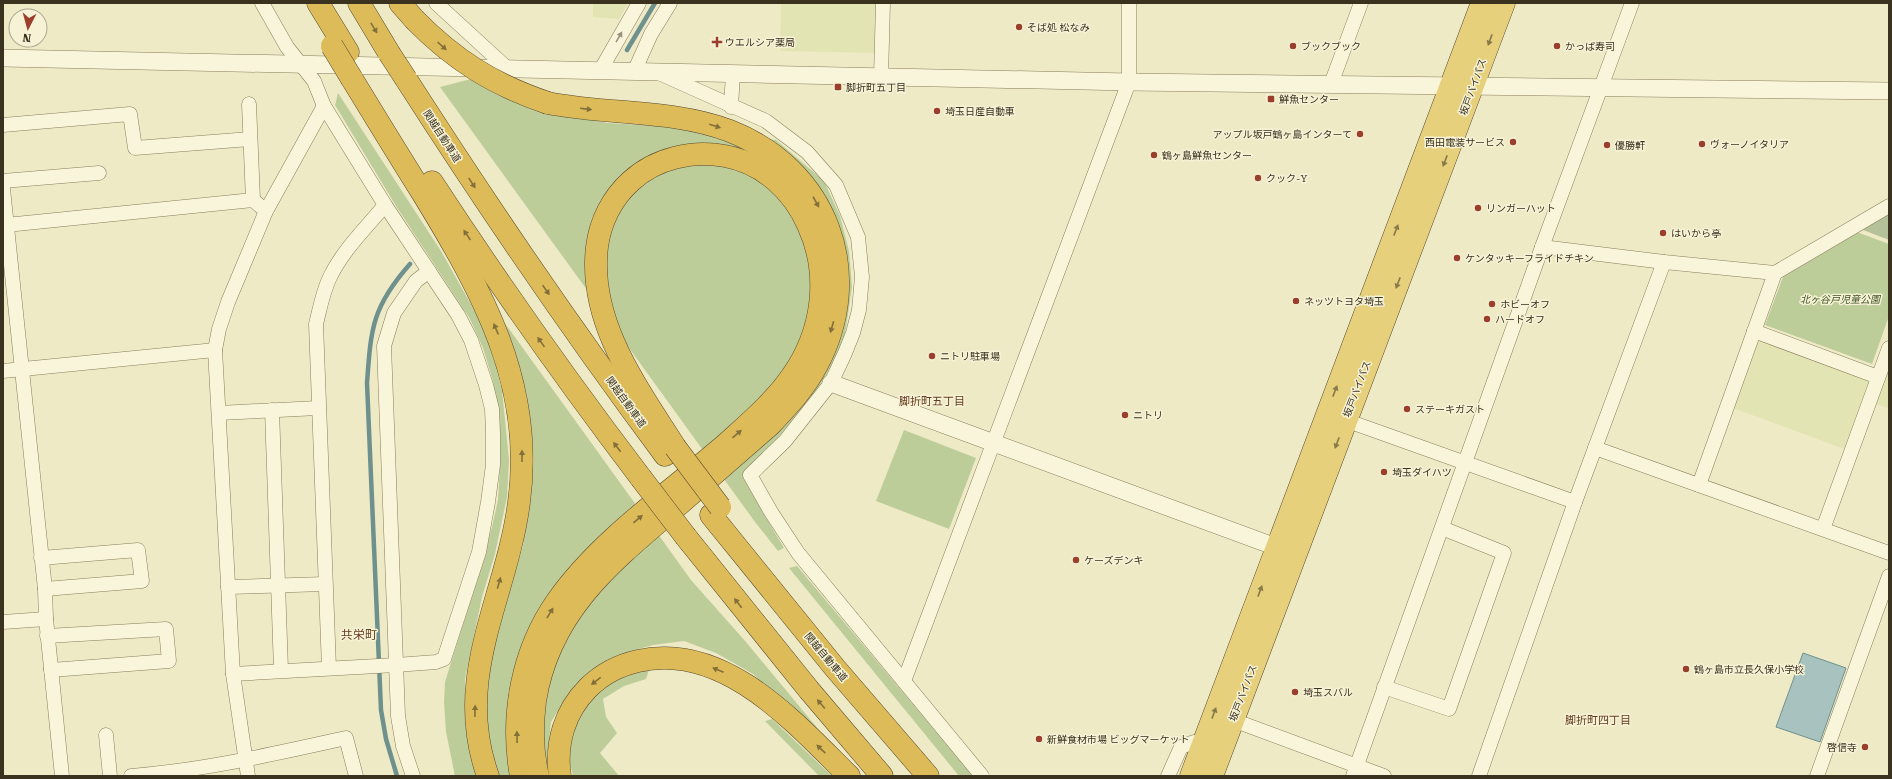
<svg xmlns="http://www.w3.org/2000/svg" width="1892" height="779" font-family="'Roboto Serif','Noto Sans JP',serif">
<rect width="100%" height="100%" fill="#eeeac6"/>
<g fill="#e3e4b3">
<path d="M593 3H628L619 19 593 17Z"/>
<path d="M781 3H877L876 53 780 51Z"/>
<path d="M1759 338 1870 379 1844 449 1733 408Z"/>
<path d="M1889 367V408L1875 404Z"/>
</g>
<g fill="#bdcd9a">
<path d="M471 79 534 108 607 123 676 127 714 134 776 140 824 181 840 216 849 251 852 287 845 334 834 362 816 391 745 477 761 509 784 548 778 551 755 522 440 87Z"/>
<path d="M338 93 441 251 478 317 493 356 502 390 509 460 507 497 495 554 482 597 465 679 466 728 478 776H455L446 732 444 703 445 682 481 567 492 527 498 500 500 464 498 416 493 381 483 348 470 319 396 206 335 105Z"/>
<path d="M1854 231 1889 244V316L1872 364 1765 325 1783 277Z"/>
<path d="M504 322 639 509 578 563 514 776H496L487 748 486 692 495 639 523 546 534 461 527 395 516 354Z"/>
<path d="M904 430 976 458 949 529 876 501Z"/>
<path d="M658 534 691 580 746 642 828 741 753 674 716 653 684 641 653 645 628 652 620 655 583 679 568 694 551 722 547 759H544L542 738 548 684 567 632 600 588Z"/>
<path d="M797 566 973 776H959L789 568Z"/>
<path d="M650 667 646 679 624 686 603 699 606 717 617 733 600 753 619 776H573L568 755 579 715 591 697 609 682Z"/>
<path d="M772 719 832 776H819L765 721Z"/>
</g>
<path fill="#b5c299" d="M1889 211V240L1858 228Z"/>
<path fill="#a7c2bf" stroke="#6e918e" d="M1803 653 1846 668 1820 742 1776 727Z"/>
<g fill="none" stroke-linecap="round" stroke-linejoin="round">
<g stroke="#6e918e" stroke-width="4.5">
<path d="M627 50 655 3"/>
<path d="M397 776 386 739 381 710 367 383C371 328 372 307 410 264"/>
</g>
<g stroke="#8a7d5c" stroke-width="15">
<g id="minor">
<path d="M436 3 508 69"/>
<path d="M600 71 639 3"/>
<path d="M634 72 651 34 670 3"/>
<path d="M659 73 766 121 807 152 836 185 858 237 862 277 859 310 853 333 845 353 831 383 785 441 750 475 771 512 798 553 982 776"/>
<path d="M881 77 883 3"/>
<path d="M1331 84 1361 3"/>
<path d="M249 104 253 200"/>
<path d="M731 107 733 74"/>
<path d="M3 125 130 114 135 148 250 139"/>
<path d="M3 181 99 173"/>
<path d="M3 189 45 589 46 619 62 776"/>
<path d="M6 225 253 200 266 211"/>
<path d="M1542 247 1664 262 1775 273 1889 206"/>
<path d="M1754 331 1878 377"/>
<path d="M3 371 215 350"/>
<path d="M272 410 281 670"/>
<path d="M219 413 318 408"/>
<path d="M1345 420 1575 502"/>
<path d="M1595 448 1889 553"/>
<path d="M1699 485 1775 273"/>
<path d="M1823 529 1889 348"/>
<path d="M41 558 138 550 142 581 45 589"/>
<path d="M228 587 325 584"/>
<path d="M3 622 46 619"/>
<path d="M47 636 166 629 169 661 51 670"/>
<path d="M329 668 316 324C320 308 323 291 330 277 343 250 366 228 385 205"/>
<path d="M233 674 396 665 436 662 444 659 479 552 488 502 493 465V433L492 409 486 385 471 340 458 315 385 205 324 106 314 81 287 47 262 3"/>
<path d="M904 681 1129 82V3"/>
<path d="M1384 687 1449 709 1504 553 1442 528"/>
<path d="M1233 720 1384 776"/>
<path d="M106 735 110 776"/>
<path d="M131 776C204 770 274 754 346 738L356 776"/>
<path d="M248 776 233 674 215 350 219 329 228 302 266 211 324 106"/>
<path d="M413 776 403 746 398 716 384 346 394 313 416 281 429 271"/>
<path d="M1168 776 1181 747 1194 742H1204"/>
<path d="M1353 776 1542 247 1632 3"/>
<path d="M1479 776 1575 502 1664 262"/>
<path d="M1817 776 1889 576"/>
</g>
</g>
<g stroke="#8a7d5c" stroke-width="18">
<g id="tertiary">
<path d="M3 58 1129 82 1889 91"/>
<path d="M831 383 1276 547"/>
</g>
</g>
<g stroke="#584a30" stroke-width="23">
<g id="trunk">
<path d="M1191 776 1482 3"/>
<path d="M1212 776 1504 3"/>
</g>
</g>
<g stroke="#584a30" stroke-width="23">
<g id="motorway">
<path d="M318 3 348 52"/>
<path d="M359 3 389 53"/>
<path d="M400 3 414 19"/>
<path d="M352 79C376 118 399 156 423 194 482 291 535 384 519 502 507 597 452 677 488 776"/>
<path d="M406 79C488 207 574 333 665 455"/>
<path d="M432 182C498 283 568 382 641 478"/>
<path d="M711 515 835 668 928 776"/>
<path d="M686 537 809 690 882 776"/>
<path d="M521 776C510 716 522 651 557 601 600 540 669 493 726 444 749 423 774 402 792 376 823 332 831 275 808 225 793 190 763 163 725 156 693 150 656 158 631 181 612 198 600 222 597 247 588 322 637 387 675 447"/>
<path d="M538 776C532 752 532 726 535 701 549 612 610 563 675 508 707 480 739 452 770 425 788 406 805 388 817 365 866 273 827 169 730 131 672 109 608 115 548 103"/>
<path d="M560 776C555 743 565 711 588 688 602 674 620 665 638 661 724 641 795 723 849 776"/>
</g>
</g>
<use href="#minor" stroke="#f9f5da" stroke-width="14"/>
<use href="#tertiary" stroke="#f9f5da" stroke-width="17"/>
<use href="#trunk" stroke="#e6d07c" stroke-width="22"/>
<use href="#motorway" stroke="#dcbb58" stroke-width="22"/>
<g stroke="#584a30" stroke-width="23" stroke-linecap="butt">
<g id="motorway-bridge">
<path d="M414 19C454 60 494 85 548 103"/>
<path d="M332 46 352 79"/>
<path d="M389 53 406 79"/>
<path d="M675 447 720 507"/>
<path d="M641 478 686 537"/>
</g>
</g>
<use href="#motorway-bridge" stroke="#dcbb58" stroke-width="22"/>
</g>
<defs><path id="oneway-solid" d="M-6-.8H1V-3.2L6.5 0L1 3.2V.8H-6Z"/></defs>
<g fill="#836f39">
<use href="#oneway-solid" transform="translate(374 28) rotate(59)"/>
<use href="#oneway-solid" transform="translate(442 46) rotate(42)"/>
<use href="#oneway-solid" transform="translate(586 109) rotate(7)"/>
<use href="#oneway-solid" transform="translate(715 126) rotate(18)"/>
<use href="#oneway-solid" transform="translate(472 183) rotate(57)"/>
<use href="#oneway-solid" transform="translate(816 202) rotate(61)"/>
<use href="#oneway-solid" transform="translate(467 235) rotate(-124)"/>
<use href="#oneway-solid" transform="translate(546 290) rotate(55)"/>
<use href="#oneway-solid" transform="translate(832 327) rotate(106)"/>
<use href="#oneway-solid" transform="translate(496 329) rotate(-113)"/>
<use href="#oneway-solid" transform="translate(541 342) rotate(-125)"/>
<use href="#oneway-solid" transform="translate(737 434) rotate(-41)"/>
<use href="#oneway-solid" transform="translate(617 447) rotate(-127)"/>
<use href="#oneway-solid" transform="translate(522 456) rotate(-90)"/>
<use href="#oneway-solid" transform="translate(638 519) rotate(-40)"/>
<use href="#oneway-solid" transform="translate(499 583) rotate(-74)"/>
<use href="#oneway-solid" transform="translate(738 603) rotate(-128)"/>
<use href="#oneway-solid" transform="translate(550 613) rotate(-59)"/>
<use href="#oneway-solid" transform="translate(718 670) rotate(-157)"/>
<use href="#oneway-solid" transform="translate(596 681) rotate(142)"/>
<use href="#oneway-solid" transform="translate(821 704) rotate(-130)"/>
<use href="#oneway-solid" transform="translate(475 711) rotate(-89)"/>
<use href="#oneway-solid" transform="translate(517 737) rotate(-91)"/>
<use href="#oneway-solid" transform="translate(821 749) rotate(-136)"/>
</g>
<use fill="#9a937c" href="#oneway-solid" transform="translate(619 37) rotate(-60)"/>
<g fill="#877949">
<use href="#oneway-solid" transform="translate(1490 40) rotate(110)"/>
<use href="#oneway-solid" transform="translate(1445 161) rotate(111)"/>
<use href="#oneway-solid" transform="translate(1396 230) rotate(-69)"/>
<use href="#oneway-solid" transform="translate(1398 283) rotate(111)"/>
<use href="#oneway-solid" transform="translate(1335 391) rotate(-69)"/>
<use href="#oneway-solid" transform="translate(1337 443) rotate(111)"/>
<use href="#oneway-solid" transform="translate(1260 591) rotate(-70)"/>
<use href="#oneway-solid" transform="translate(1214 713) rotate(-70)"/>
</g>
<g fill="#993f2c" stroke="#f6f2d6" stroke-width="1.5">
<circle cx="1019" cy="27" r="4"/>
<path d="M715 36h4v4h4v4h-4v4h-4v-4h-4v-4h4z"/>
<circle cx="1293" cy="46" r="4"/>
<circle cx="1557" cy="46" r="4"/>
<rect x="834" y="83" width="8" height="8" rx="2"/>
<rect x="1267" y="95" width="8" height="8" rx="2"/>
<circle cx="937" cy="111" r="4"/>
<circle cx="1360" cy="134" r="4"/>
<circle cx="1513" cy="142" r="4"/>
<circle cx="1702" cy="144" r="4"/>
<circle cx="1607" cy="145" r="4"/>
<circle cx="1154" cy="155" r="4"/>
<circle cx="1258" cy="178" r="4"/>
<circle cx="1478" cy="208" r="4"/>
<circle cx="1663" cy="233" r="4"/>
<circle cx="1457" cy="258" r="4"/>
<circle cx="1296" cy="301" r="4"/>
<circle cx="1492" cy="304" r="4"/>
<circle cx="1487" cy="319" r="4"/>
<circle cx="932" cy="356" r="4"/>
<circle cx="1407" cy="409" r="4"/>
<circle cx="1125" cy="415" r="4"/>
<circle cx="1384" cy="472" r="4"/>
<circle cx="1076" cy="560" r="4"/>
<circle cx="1686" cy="669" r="4"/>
<circle cx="1295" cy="692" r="4"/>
<circle cx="1039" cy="739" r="4"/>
<circle cx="1865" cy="747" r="4"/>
</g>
<g text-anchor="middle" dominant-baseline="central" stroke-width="3" stroke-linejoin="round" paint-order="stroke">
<g font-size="10" fill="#3a311f" stroke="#f6f2d6" text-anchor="start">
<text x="1027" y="27">そば処 松なみ</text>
<text x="725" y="42">ウエルシア薬局</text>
<text x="1301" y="46">ブックブック</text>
<text x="1565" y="46">かっぱ寿司</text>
<text x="846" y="87">脚折町五丁目</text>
<text x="1279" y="99">鮮魚センター</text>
<text x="945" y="111">埼玉日産自動車</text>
<text x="1352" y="134" text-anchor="end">アップル坂戸鶴ヶ島インターて</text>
<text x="1505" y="142" text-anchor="end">西田電装サービス</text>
<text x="1710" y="144">ヴォーノイタリア</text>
<text x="1615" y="145">優勝軒</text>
<text x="1162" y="155">鶴ヶ島鮮魚センター</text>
<text x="1266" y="178">クック-Y</text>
<text x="1486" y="208">リンガーハット</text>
<text x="1671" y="233">はいから亭</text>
<text x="1465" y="258">ケンタッキーフライドチキン</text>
<text x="1304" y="301">ネッツトヨタ埼玉</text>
<text x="1500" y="304">ホビーオフ</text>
<text x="1495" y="319">ハードオフ</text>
<text x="940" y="356">ニトリ駐車場</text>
<text x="1415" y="409">ステーキガスト</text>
<text x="1133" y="415">ニトリ</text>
<text x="1392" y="472">埼玉ダイハツ</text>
<text x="1084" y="560">ケーズデンキ</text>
<text x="1694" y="669">鶴ヶ島市立長久保小学校</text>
<text x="1303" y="692">埼玉スバル</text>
<text x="1047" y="739">新鮮食材市場 ビッグマーケット</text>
<text x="1857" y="747" text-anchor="end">啓信寺</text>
</g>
<g font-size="10" fill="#3a311f" stroke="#f6f2d6">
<text transform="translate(1473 87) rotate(-70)">坂戸バイパス</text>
<text transform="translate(442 136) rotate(57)">関越自動車道</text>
<text transform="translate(1357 389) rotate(-69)">坂戸バイパス</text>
<text transform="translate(626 402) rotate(54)">関越自動車道</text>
<text transform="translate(826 657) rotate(50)">関越自動車道</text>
<text transform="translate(1243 693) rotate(-69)">坂戸バイパス</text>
</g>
<g font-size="10" font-style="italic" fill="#415626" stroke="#f6f2d6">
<text x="1840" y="299">北ヶ谷戸児童公園</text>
</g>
<g font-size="11" fill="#673b1f" stroke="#f6f2d6">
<text x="932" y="401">脚折町五丁目</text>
<text x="1598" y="720">脚折町四丁目</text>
</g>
<g font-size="12" fill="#673b1f" stroke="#f6f2d6">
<text x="359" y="635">共栄町</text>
</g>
</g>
<rect width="1892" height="779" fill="none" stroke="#3a311f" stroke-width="8"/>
<g transform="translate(28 28) rotate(186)"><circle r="19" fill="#f6f2d6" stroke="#aba58d"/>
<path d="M0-3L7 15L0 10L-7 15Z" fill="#993f2c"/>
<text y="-6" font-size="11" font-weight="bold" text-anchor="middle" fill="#3a311f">N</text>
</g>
</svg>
